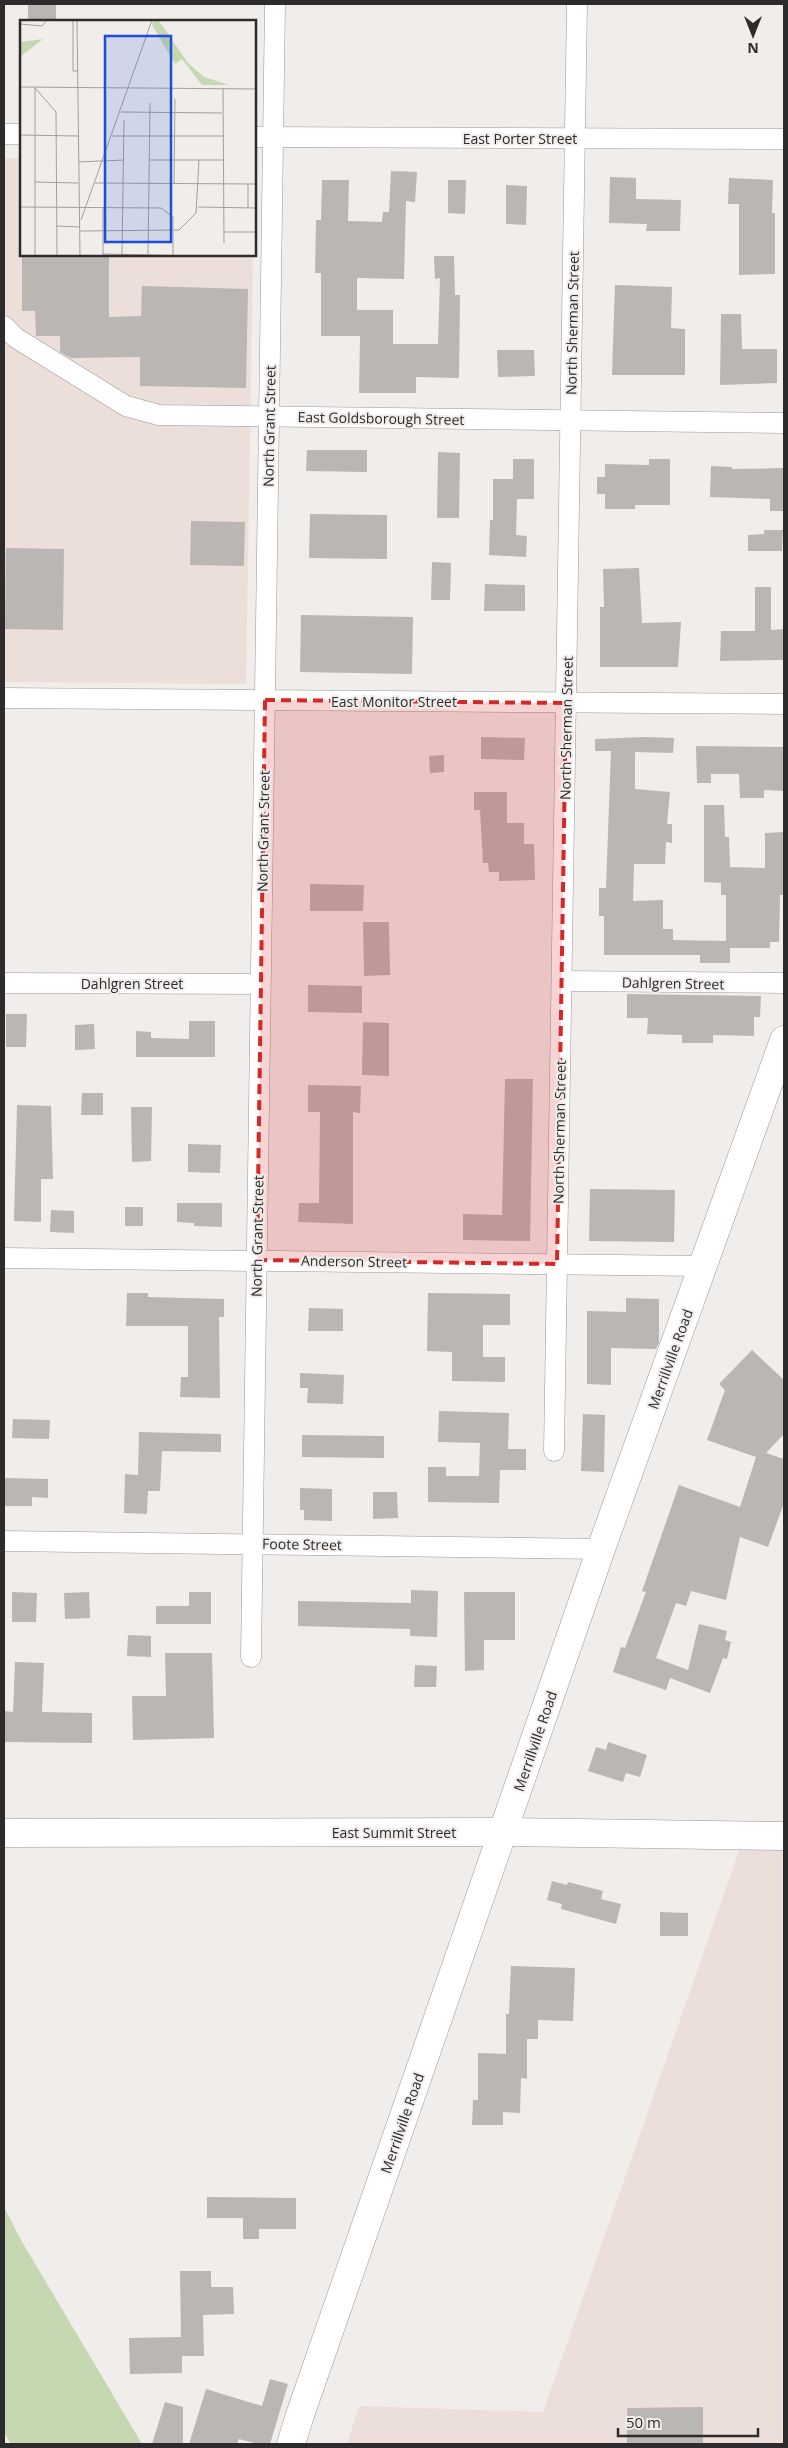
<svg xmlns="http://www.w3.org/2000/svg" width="788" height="2448" font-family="'Open Sans',sans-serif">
<rect width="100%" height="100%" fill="#f1edeb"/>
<g fill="#ecdfda">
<path d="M4 158H21V255H253L246 684 4 682Z"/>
<path d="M740 1848H784V2444H347L359 2406 543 2412Z"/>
</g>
<path fill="#c6d8b2" d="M4 2207 21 2240 142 2444H11L4 2433Z"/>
<g fill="#b9b6b3">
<rect x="28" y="4" width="28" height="17"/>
<path d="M391 171 417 172 415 202 406 201 404 279 357 278V310H393V344H438L440 278 435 279 434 256H454L455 295H460L459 378 416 377V393H359L360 336H321V273H315L316 220H321L322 180H349L348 221 382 222 383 212H389Z"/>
<path d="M610 177 636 178V199L681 200 680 231H646L647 224 609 223Z"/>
<path d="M729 178 773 180 772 213H775V274L739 275V204H728Z"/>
<path d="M448 180H466L465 214 448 213Z"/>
<path d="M506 185 527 186 526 225 506 224Z"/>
<path d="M22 255H109V317L141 316 142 286 248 289 246 388 140 386V357L71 358 60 352V336H36L35 311H22Z"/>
<path d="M615 285 672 287 671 328 685 329V375H612Z"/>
<path d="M721 314H741L742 349H777V383L720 385Z"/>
<path d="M497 350H534L535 376 498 377Z"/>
<path d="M307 450H367V472L306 471Z"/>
<path d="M438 452 460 453 459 518H437Z"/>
<path d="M513 459H534V499H517L516 535 527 536 526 557 489 555 490 520H493V479H513Z"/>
<path d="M649 459H670V505H635V509H605V494H597V477H605V464L649 465Z"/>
<path d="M711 466 732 467V469L784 468V511H770V499L710 497Z"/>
<path d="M310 514 387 515V559L309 558Z"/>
<path d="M191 521 245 522 244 566 190 565Z"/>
<path d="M764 530H783L782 551H748V535L764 534Z"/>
<path d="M6 548 64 549 63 630 5 629Z"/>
<path d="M432 562 451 563 450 600H431Z"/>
<path d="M639 568 642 623 681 622 678 667H600V607H604L603 569Z"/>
<path d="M485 584 525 585V611H484Z"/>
<path d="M755 587H771V630L784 629V660L720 661 721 631H755Z"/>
<path d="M301 615 413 617 412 674 300 672Z"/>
<path d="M481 737 525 738 524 760 481 759Z"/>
<path d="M646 737 674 738 673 753 635 752V789L670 792 667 824H672V843L666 842 665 864H634L633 901 663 900V929H673V940L726 941V895H721V883L704 882V805H724L725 837H729L730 867 765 868V833L784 832V895H780L779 942H770V948H730V963H700V955H604V916H599V888H606L611 751H595V739Z"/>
<path d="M696 746 784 747V791L764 790V798H740L739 774H711V783H697Z"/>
<path d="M444 755V772L430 773 429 756Z"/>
<path d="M474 792H507V823H524V844H534L535 880 499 881V872H489L488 863H483L480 810H474Z"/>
<path d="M310 884 364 885 363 911H310Z"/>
<path d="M363 922H389L390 975 364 976Z"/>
<path d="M308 985 362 986V1013L308 1012Z"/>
<path d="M627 994 761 996 760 1017H754V1036L713 1035V1043H682V1035L647 1034 648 1018H627Z"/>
<path d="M6 1014H27L26 1047H6Z"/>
<path d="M189 1021H215V1057H136V1031L151 1032V1038L189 1039Z"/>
<path d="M363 1022 389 1023V1076L362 1075Z"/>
<path d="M94 1024 95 1049 75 1050V1025Z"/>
<path d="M505 1079H533L530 1241 463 1240V1214L502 1215Z"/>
<path d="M308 1085 361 1086 360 1113 353 1112V1224L298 1222 299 1203H319L320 1112H308Z"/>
<path d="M82 1093H103V1115H81Z"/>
<path d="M17 1105 51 1106 53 1179H41V1222L14 1221Z"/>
<path d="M131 1107H152L151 1161 132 1162Z"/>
<path d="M188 1144 221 1145 220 1173 188 1172Z"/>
<path d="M590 1189 675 1190 674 1242 589 1241Z"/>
<path d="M177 1203H222V1227L194 1226V1223L177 1222Z"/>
<rect x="125" y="1207" width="18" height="19"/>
<path d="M51 1210 74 1211V1233L50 1232Z"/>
<path d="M127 1293H148V1297L224 1299V1317H219L220 1398 180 1397 181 1377H188V1326H126Z"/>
<path d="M428 1293 510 1294V1325H483V1357H505V1382L452 1381V1352L427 1351Z"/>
<path d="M626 1298 659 1299V1343L656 1349 611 1348V1385L587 1384V1311L626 1312Z"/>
<path d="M309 1308 343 1309V1331H308Z"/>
<path d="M752 1350 784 1380V1434L766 1453 784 1459V1503L768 1547 740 1537 726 1600 691 1591 686 1606 676 1603 656 1658 688 1670 699 1624 727 1631 725 1640 731 1642 727 1659 723 1658 710 1693 670 1678 666 1690 613 1672 621 1647 625 1648 646 1592 642 1591 679 1485 740 1507 756 1457 707 1440 725 1390 719 1384Z"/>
<path d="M300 1373 344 1375 343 1404 307 1403 308 1388H300Z"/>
<path d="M439 1411 509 1413 508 1449H526V1470H500L499 1503 428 1502V1467H446V1476H479L480 1443 438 1442Z"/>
<path d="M583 1414 605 1415 604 1472 581 1471Z"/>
<path d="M13 1419 50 1420 49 1439 12 1438Z"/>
<path d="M139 1432 221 1434V1452L162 1451 160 1491H148L147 1514 124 1513 125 1474 138 1475Z"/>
<path d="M302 1435 384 1436V1458L302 1457Z"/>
<path d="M4 1478 48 1479V1498L32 1497V1506H4Z"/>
<path d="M300 1488 332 1489V1521L304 1520V1510H300Z"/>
<path d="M373 1492H397L398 1518 373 1519Z"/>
<path d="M411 1590 438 1591 437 1637 410 1636V1629L298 1626V1601L411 1603Z"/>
<path d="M12 1592 37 1593 36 1622H12Z"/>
<path d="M89 1592 90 1618 65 1619 64 1593Z"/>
<path d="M189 1592H211V1624H156V1606H189Z"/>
<path d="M464 1592H515V1640H484V1670L465 1671Z"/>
<path d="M128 1635 151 1636V1657L127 1656Z"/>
<path d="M165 1653H212L214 1738 133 1740 132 1696H166Z"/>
<path d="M15 1662 44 1663 42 1712 92 1713V1743L4 1742V1711L13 1712Z"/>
<path d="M415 1665 437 1666 436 1687H414Z"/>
<path d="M608 1742 647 1755 640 1777 626 1773 623 1782 588 1771 596 1747 606 1750Z"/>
<path d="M552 1881 567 1885 568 1882 603 1891 601 1899 621 1904 616 1924 561 1909 562 1904 547 1900Z"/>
<path d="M660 1912 688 1913V1936H660Z"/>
<path d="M511 1966 575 1968 573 2021 538 2020V2039H527V2079L521 2078 520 2113 503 2112V2125H472L473 2100H478V2053L506 2054V2014H509Z"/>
<path d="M207 2197 296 2198V2229H259V2239H243V2218H207Z"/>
<path d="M180 2271H211V2287H233L234 2314 203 2315 204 2356H182V2373L130 2374 129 2338 181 2337Z"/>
<path d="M270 2379 288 2384 270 2444H258L239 2439 237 2444H189L206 2389 262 2406Z"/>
<path d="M165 2402 183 2407V2444H152Z"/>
<path d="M703 2407V2444H627V2408Z"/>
</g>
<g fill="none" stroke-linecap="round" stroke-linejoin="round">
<g stroke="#9b9795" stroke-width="21">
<g id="street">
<path d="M4 134H21"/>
<path d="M255 137 784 139"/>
<path d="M4 326 16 338 126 406 159 415 784 423"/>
<path d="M4 698 784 704"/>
<path d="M562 981 784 983"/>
<path d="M4 983 260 984"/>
<path d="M4 1258 703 1266"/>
<path d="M554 1451 577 4"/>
<path d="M4 1541 601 1549"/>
<path d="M251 1657 275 4"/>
</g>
</g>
<g stroke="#9b9795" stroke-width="29">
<g id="secondary">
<path d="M4 1833 504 1832 784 1836"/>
<path d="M291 2444 300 2415 601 1549 784 1040"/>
</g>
</g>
<use href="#street" stroke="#fff" stroke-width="20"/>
<use href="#secondary" stroke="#fff" stroke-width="28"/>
</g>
<path fill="#d62828" fill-opacity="0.2" stroke="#d62828" stroke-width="4" stroke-dasharray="10 6" stroke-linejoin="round" d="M265 700 566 703 557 1264 257 1260Z"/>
<g text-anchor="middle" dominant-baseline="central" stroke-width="4" stroke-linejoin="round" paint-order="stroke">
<g font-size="14" fill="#2d2b2b" stroke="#f1edeb">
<text x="520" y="138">East Porter Street</text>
<text transform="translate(572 323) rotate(-89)">North Sherman Street</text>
<text transform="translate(381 418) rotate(1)">East Goldsborough Street</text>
<text transform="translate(269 426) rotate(-89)">North Grant Street</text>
<text x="394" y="701">East Monitor Street</text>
<text transform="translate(566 728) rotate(-89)">North Sherman Street</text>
<text transform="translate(263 831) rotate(-89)">North Grant Street</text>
<text x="132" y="983">Dahlgren Street</text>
<text transform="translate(673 983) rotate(1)">Dahlgren Street</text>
<text transform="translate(559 1132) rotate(-89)">North Sherman Street</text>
<text transform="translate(257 1236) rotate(-89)">North Grant Street</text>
<text transform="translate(354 1261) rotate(1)">Anderson Street</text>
<text transform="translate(670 1359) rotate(-70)">Merrillville Road</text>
<text transform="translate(302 1544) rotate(1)">Foote Street</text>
<text transform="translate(535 1741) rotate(-71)">Merrillville Road</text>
<text x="394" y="1832">East Summit Street</text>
<text transform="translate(402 2123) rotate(-71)">Merrillville Road</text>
</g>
</g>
<g transform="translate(20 20)">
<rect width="236" height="236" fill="#f1edeb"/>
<path d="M133 1H139L168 43 184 57 209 65H182L162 39 155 44 132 5ZM23 19 0 37V22Z" fill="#c6d8b2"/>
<path fill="none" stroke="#a39f9e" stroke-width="1" d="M53 0V51H58M57 0 60 236M0 4 22 6 27 0M0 67 237 69M15 68 36 92 37 236M15 68V236M203 68 204 223M101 92 202 93M0 115 58 116M92 116H203M129 140H203M58 142 104 140M15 162 58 163M75 163 237 164M154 163 155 79M228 164V188M0 187 141 188 153 197V236M83 187V235M178 187 237 188M61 200 132 0M36 206 60 207M60 211 159 210 176 193 179 140M204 212H237M83 234 177 236M102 236 104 100M128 236 130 83"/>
<path fill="#1d4ed8" fill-opacity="0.15" stroke="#1d4ed8" stroke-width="2.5" d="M85 16H151V222H85Z"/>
<rect width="236" height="236" fill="none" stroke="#2d2b2b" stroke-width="2.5"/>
</g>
<rect width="788" height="2448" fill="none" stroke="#2d2b2b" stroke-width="10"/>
<g transform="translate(753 35) rotate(180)" stroke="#f1edeb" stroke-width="4" paint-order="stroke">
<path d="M0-4L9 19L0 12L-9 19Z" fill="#2d2b2b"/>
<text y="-8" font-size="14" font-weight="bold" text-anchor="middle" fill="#2d2b2b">N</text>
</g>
<path d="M618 2428v8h140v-8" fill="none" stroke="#2d2b2b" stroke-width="2.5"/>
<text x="626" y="2428" font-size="15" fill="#2d2b2b" stroke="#f1edeb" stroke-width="4" paint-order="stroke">50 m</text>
</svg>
